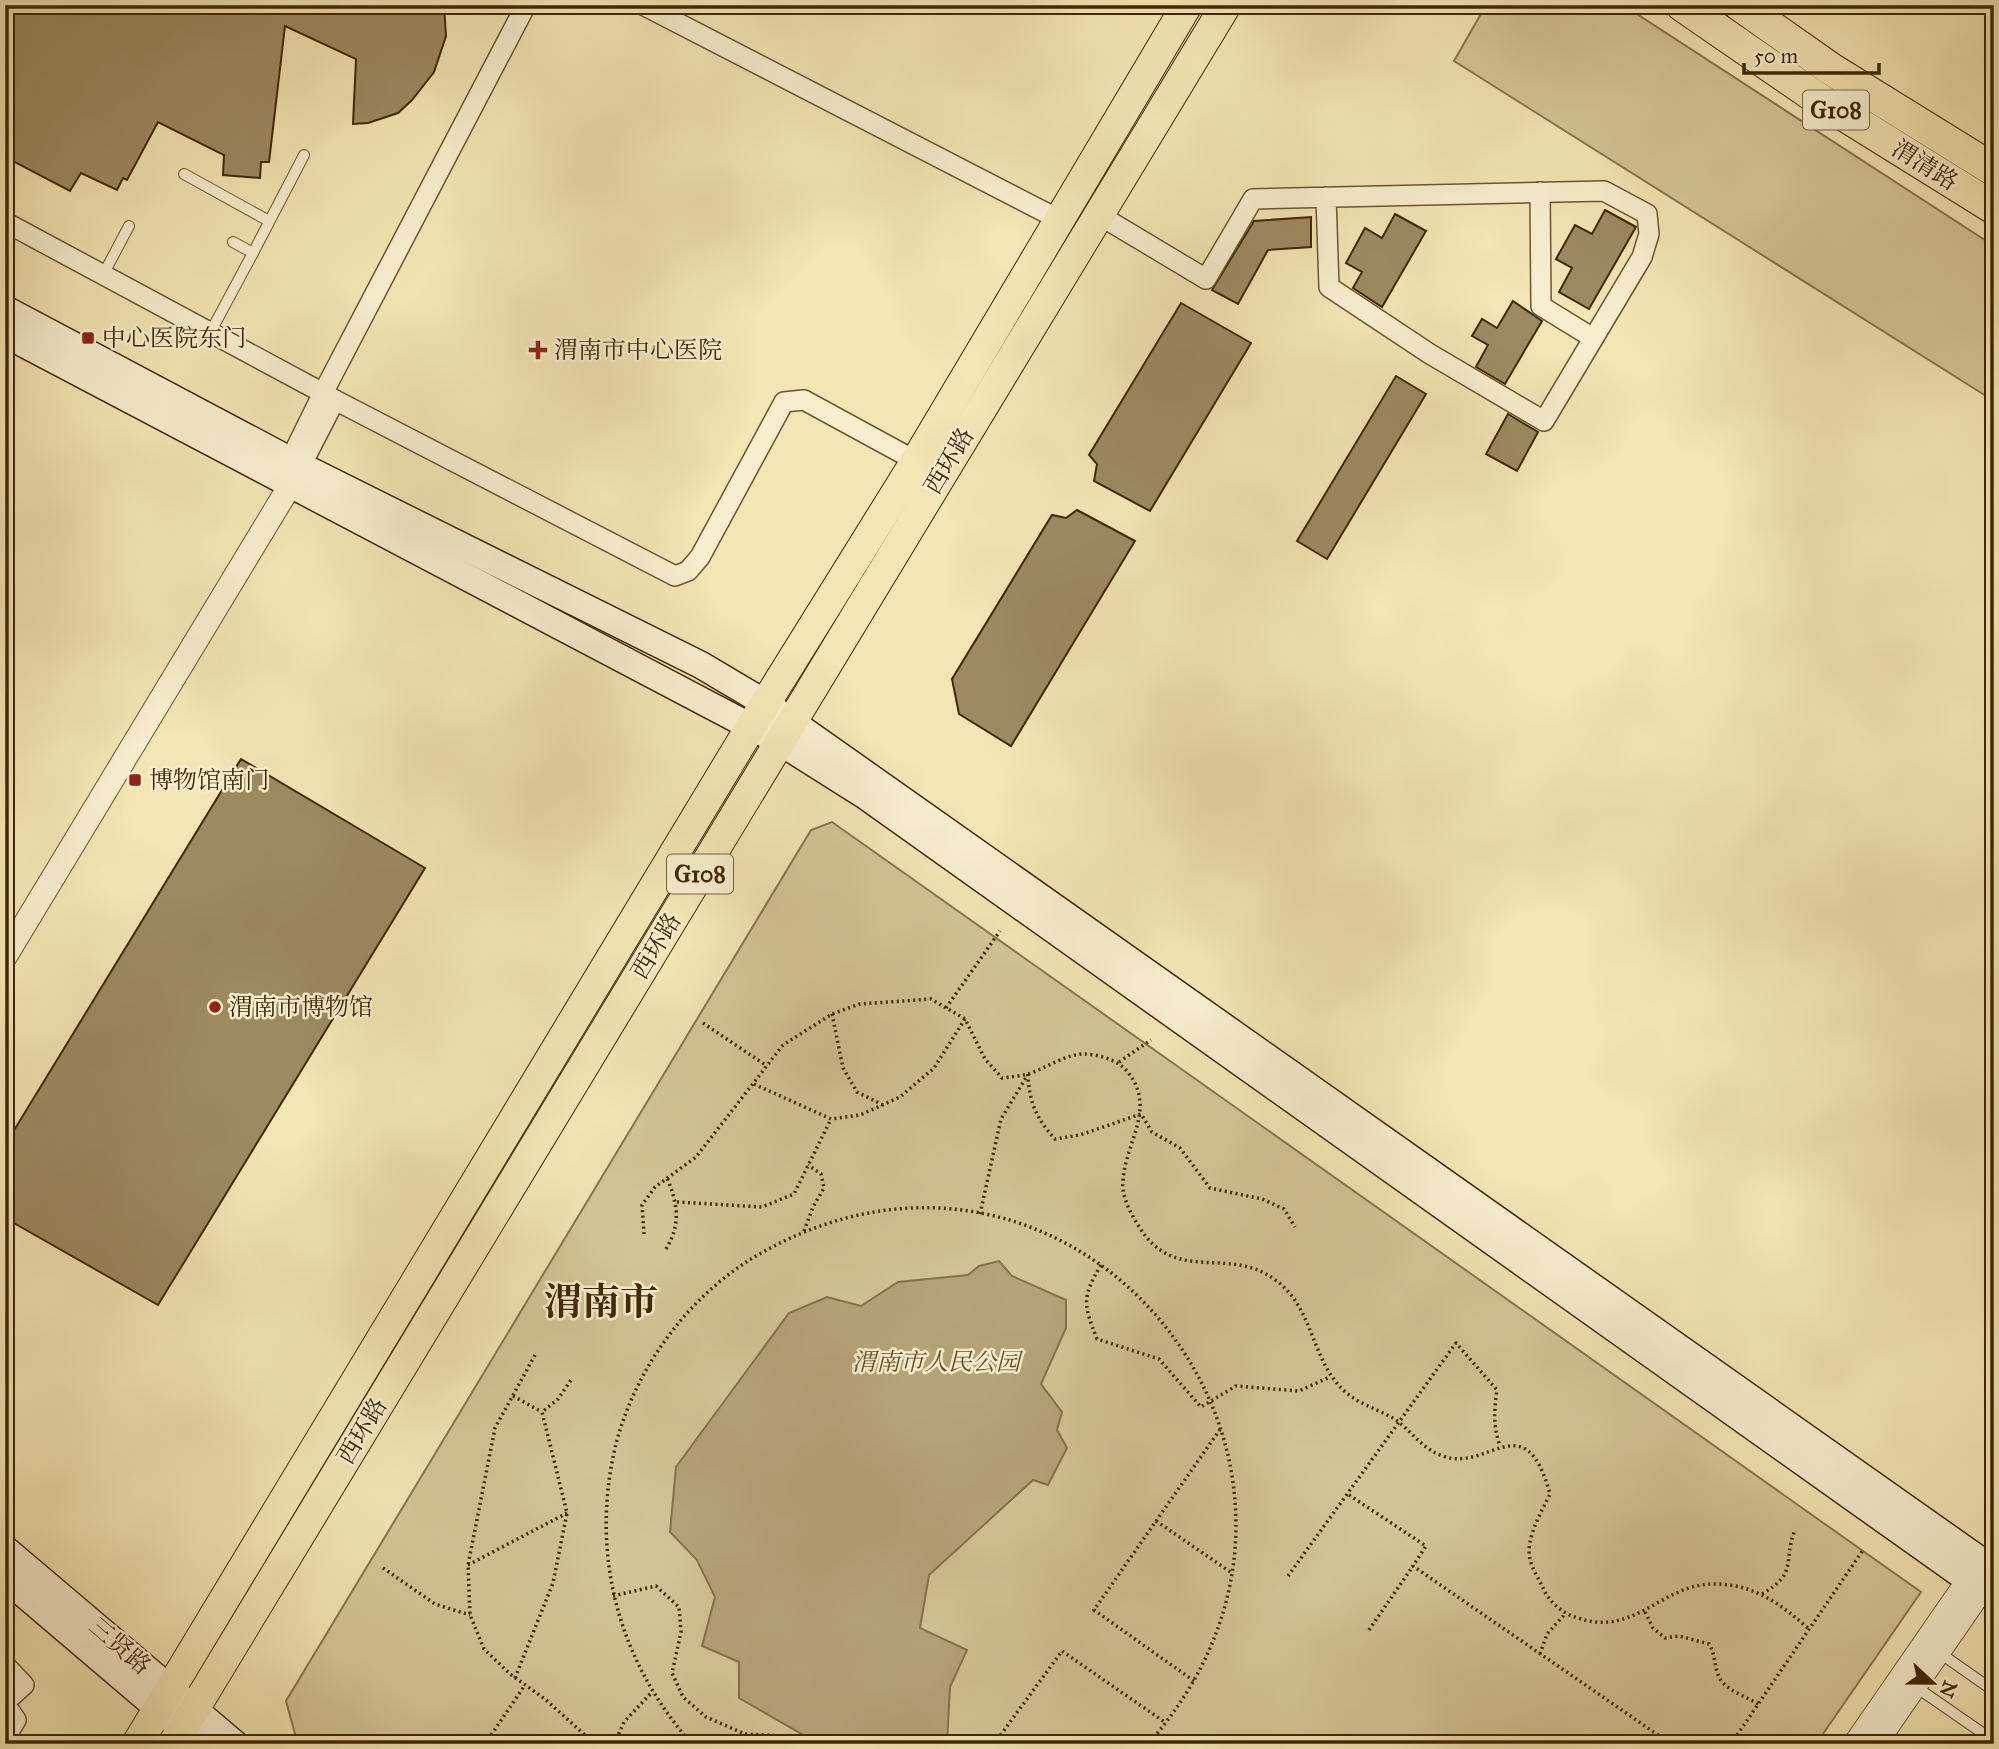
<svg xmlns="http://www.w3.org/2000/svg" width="1999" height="1749" font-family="'IM FELL Great Primer','Noto Serif SC',serif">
<rect width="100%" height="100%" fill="#f4e5b4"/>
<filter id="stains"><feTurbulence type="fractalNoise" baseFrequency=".00286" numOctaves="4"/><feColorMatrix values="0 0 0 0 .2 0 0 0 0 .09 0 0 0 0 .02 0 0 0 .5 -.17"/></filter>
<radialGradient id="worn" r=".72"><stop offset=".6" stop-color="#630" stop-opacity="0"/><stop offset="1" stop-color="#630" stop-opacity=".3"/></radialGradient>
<g fill="#d5c596" stroke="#8a764e" stroke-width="2">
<path d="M1486 5H1623L1994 246V401L1454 61Z"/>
<path d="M832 822 1921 1592 1816 1744H310L295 1734 286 1701 811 830Z"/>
</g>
<path fill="#b6a478" stroke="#86724a" stroke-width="2" d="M999 1261 1012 1276 1066 1300V1328L1041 1384 1062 1412 1057 1430 1067 1448 1048 1485 1033 1480 929 1575 920 1628 967 1650 950 1687 947 1744H819L739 1698V1662L702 1646 715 1597 697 1560 670 1532 676 1467 789 1313 827 1297 861 1306 898 1282 968 1275 979 1266Z"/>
<g fill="#9d8a60" stroke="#3f2705" stroke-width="2">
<path d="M5 5H444L446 36 434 72 412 100 398 113 368 123 353 124 356 59 285 26 269 162H261L260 178 223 175 224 155 158 122 127 180 123 178 117 190 81 173 70 191 5 157Z"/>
<path d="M1605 210 1636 227 1589 309 1559 292 1572 268 1556 259 1575 225 1592 234Z"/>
<path d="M1395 214 1426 231 1382 307 1353 288 1362 272 1346 263 1365 228 1382 238Z"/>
<path d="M1311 217V247L1268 250 1238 304 1212 290 1254 221Z"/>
<path d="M1513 301 1542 321 1505 384 1476 367 1488 345 1472 336 1482 319 1497 328Z"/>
<path d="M1181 303 1251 343 1150 511 1094 481 1097 464 1089 455Z"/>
<path d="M1396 376 1426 394 1327 559 1297 541Z"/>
<path d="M1508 414 1538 432 1517 471 1486 454Z"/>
<path d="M1077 510 1135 541 1011 746 959 714 952 679 1052 515 1066 518Z"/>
<path d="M241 759 425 868 158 1305 5 1218V1145Z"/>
</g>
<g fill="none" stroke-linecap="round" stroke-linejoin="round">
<g stroke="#6c5631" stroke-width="12">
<g id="service">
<path d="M184 174 269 221"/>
<path d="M253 253 304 155"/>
<path d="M103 275 129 226"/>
<path d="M210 333 253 253 233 242"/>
<path d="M1937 1651 1994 1691"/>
<path d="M1916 1687 1994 1741"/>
</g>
</g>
<g stroke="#6c5631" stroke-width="22">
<g id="minor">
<path d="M643 5 1060 220"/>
<path d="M1540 192 1541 306 1593 338"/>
<path d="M1099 215 1206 279 1253 199 1604 191 1647 214 1649 234 1642 257 1544 421 1430 354 1329 287 1326 197"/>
<path d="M5 222 323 393 526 5"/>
<path d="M335 400 675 576 688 571 700 557 784 402 804 400 916 461"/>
<path d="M290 460 323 393 335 400 301 466"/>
<path d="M5 1665 24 1685 5 1702"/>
<path d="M5 1704 16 1720 5 1738"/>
</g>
</g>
<g stroke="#6c5631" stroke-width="25">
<g id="tertiary">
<path d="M5 957 300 469"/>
<path d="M1855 1744 1978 1566"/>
<path d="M1875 1744 1991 1576"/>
</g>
</g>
<g stroke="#3f2705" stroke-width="29">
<g id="secondary">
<path d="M5 309 301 466 701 665 765 703 1994 1570"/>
<path d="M5 334 780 742 864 795 1994 1598"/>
<path d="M5 1549 235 1744"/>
<path d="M5 1578 200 1744"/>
</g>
</g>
<g stroke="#3f2705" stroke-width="32">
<g id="primary">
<path d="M137 1744 752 725 916 461 1187 5"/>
<path d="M173 1744 1226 5"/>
</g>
</g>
<g stroke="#3f2705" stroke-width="34">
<g id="trunk">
<path d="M1682 5 1814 96 1994 208"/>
<path d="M1740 5 1831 69 1994 170"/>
</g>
</g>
<g stroke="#3f2705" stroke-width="3.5" stroke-dasharray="2 3.5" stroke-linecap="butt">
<path d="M946 1008 1000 931"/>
<path d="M832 1014 843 1068 857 1092 883 1105"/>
<path d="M703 1023 767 1066"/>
<path d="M1119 1062 1151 1040"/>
<path d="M1028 1074C1029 1102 1036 1118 1055 1139L1080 1135 1141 1114 1152 1132 1180 1148 1210 1188 1262 1199 1284 1209 1295 1227"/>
<path d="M754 1084 831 1119 860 1115 900 1097 934 1068 965 1019"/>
<path d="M677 1202 762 1207 794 1194 831 1119"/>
<path d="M980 1214 1001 1119 1027 1076"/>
<path d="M804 1231 813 1207 824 1188 821 1174 808 1165"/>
<path d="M644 1234 642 1205 655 1187 696 1157 783 1045 832 1014 860 1004 931 999 965 1019 985 1059 1002 1078C1011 1077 1020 1076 1028 1074 1047 1068 1063 1055 1083 1054 1098 1054 1117 1060 1126 1070 1158 1107 1126 1140 1123 1180 1121 1195 1130 1212 1138 1225 1174 1286 1227 1245 1274 1279 1318 1309 1309 1370 1355 1399 1369 1408 1388 1413 1401 1424 1415 1436 1425 1450 1443 1456 1488 1473 1525 1402 1550 1494 1542 1511 1525 1539 1530 1559 1532 1569 1539 1579 1543 1588 1549 1602 1563 1614 1578 1618 1636 1638 1662 1582 1717 1584 1756 1585 1782 1605 1810 1630"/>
<path d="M666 1249C681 1224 678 1204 667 1178"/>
<path d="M1101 1265C1082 1297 1083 1304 1097 1339L1159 1359 1201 1407 1236 1386 1299 1391 1330 1377"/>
<path d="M535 1355 495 1428 468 1565 470 1615 484 1649 510 1674 545 1699 586 1736 588 1744"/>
<path d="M513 1396 542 1412"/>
<path d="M1349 1495 1426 1546 1413 1566 1671 1744"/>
<path d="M1156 1521 1232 1573"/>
<path d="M468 1565 567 1513"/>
<path d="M383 1568 435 1604 470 1615"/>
<path d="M1288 1576 1456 1343 1497 1390C1494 1410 1493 1426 1500 1446"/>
<path d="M1762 1594C1799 1572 1782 1563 1795 1530"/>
<path d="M613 1596 656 1586 679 1607 681 1632 672 1673 683 1697 706 1717 745 1734 784 1736 799 1744"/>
<path d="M1645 1612 1653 1628 1665 1638 1679 1636 1709 1644C1716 1656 1714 1666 1719 1677 1725 1690 1747 1697 1758 1704"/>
<path d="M1369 1630 1413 1566"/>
<path d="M1540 1654 1547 1634 1565 1614"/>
<path d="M515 1678 553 1583 567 1513 542 1412 558 1399 571 1380"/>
<path d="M1194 1681 1094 1610 1221 1428"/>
<path d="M997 1737 1005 1744"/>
<path d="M485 1744 525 1685"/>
<path d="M614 1744 624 1722 652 1692"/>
<path d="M692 1744C619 1662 590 1556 615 1448 634 1370 687 1297 756 1256 1076 1069 1395 1466 1148 1744"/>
<path d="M994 1744 1062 1651 1166 1723"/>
<path d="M1731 1744 1863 1550"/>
</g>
<use href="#service" stroke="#f8eece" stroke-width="10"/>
<use href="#minor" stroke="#f8eece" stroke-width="19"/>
<use href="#tertiary" stroke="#f8eece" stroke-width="23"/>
<use href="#secondary" stroke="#f8eece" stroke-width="26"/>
<use href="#primary" stroke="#f4e5b4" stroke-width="30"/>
<use href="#trunk" stroke="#f4e5b4" stroke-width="32"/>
</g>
<g fill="#8f2418" stroke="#f8eece" stroke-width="2.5">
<rect x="81" y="331" width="14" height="14" rx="3.5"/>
<path d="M534.5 339.5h7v7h7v7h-7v7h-7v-7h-7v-7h7z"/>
<rect x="128" y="773" width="14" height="14" rx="3.5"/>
<circle cx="215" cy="1007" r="7"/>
</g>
<g text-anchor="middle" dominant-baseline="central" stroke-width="5" stroke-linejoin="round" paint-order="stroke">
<g fill="#f8eece" stroke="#766341" stroke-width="2">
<rect x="1803" y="90.5" width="66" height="39" rx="5"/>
<rect x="667" y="854.5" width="66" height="39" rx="5"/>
</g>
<g font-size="23" font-weight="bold" fill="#3f2705">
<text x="1836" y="110">G108</text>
<text x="700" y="874">G108</text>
</g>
<g font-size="24" fill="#3f2705" stroke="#f8eece">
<text transform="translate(1925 165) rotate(32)">渭清路</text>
<text transform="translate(949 461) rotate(-59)">西环路</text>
<text transform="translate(656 946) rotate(-59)">西环路</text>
<text transform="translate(362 1431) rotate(-59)">西环路</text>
<text transform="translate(120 1646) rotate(41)">三贤路</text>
</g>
<g font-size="24" fill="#3f2705" stroke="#f8eece" text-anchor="start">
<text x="102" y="338">中心医院东门</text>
<text x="554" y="350">渭南市中心医院</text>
<text x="149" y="780">博物馆南门</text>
<text x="229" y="1007">渭南市博物馆</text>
</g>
<g font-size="24" font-style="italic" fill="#644e29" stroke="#f8eece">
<text x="936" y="1362">渭南市人民公园</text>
</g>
<g font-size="38" font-weight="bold" fill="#3f2705" stroke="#f8eece">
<text x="601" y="1302">渭南市</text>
</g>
</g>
<rect width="1999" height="1749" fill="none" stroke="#f4e5b4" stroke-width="28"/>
<rect x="7" y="7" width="1985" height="1735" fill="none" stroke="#3f2705" stroke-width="3.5"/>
<rect x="14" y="14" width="1971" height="1721" fill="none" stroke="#3f2705" stroke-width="2"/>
<g transform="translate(1933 1683) rotate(112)" stroke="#f8eece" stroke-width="5" paint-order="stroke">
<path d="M0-5L12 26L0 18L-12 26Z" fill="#3f2705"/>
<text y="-10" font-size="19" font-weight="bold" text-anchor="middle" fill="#3f2705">N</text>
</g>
<path d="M1744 63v10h135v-10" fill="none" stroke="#3f2705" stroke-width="3.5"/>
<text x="1754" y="63" font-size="21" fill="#3f2705" stroke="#f8eece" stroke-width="5" paint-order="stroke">50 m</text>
<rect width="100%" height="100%" filter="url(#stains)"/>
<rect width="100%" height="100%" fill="url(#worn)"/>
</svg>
